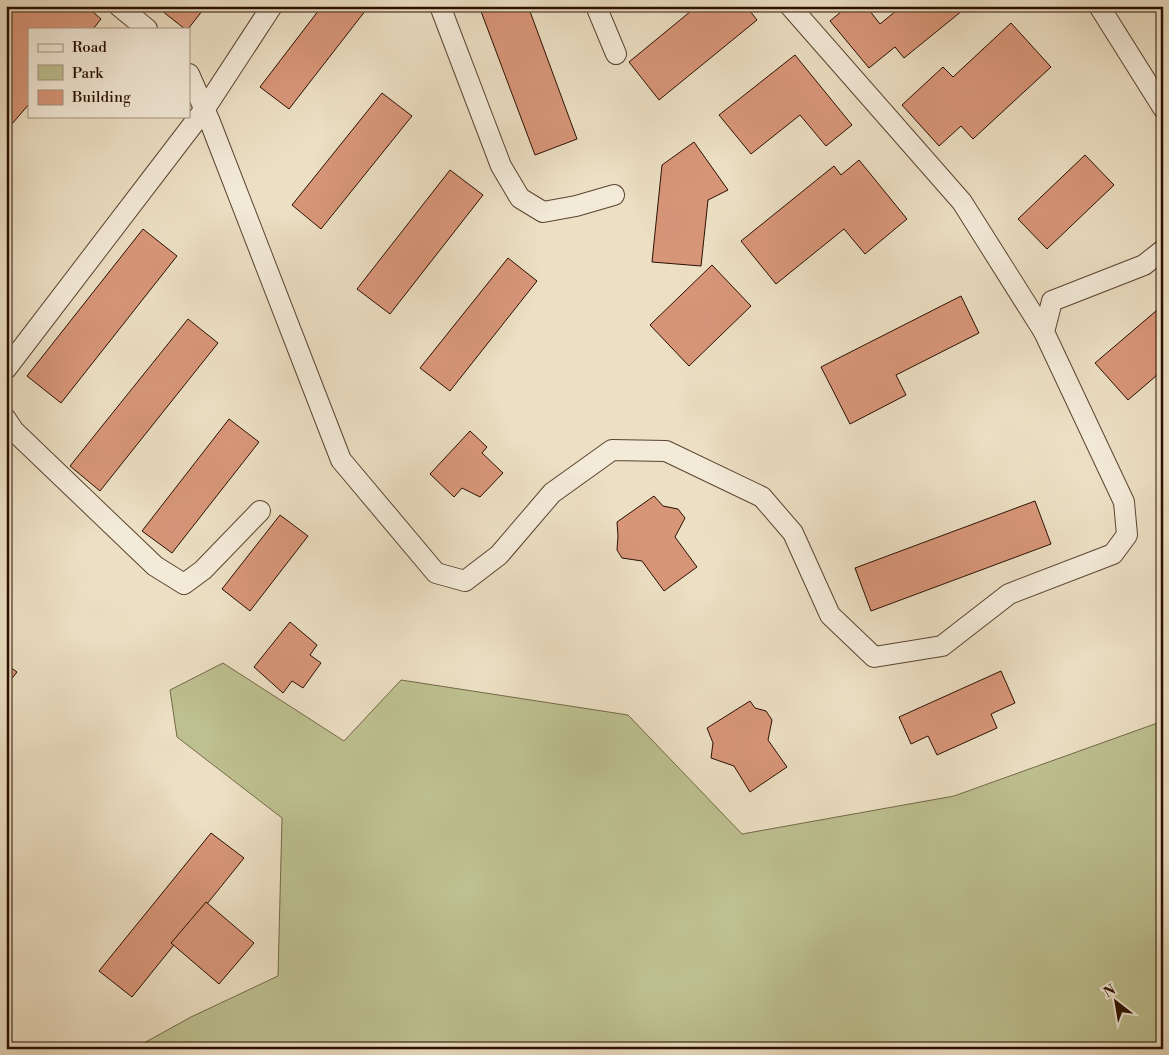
<svg xmlns="http://www.w3.org/2000/svg" width="1169" height="1055" font-family="'Libre Bodoni',serif">
<rect width="100%" height="100%" fill="#ecdfc3"/>
<filter id="stains"><feTurbulence type="fractalNoise" baseFrequency=".004" numOctaves="4"/><feColorMatrix values="0 0 0 0 .2 0 0 0 0 .09 0 0 0 0 .02 0 0 0 .5 -.17"/></filter>
<radialGradient id="worn" r=".72"><stop offset=".6" stop-color="#630" stop-opacity="0"/><stop offset="1" stop-color="#630" stop-opacity=".3"/></radialGradient>
<path fill="#bdc090" stroke="#746848" d="M223 663 344 741 401 680 628 715 742 834 954 796 1163 721V1049H133L191 1017 278 976 282 818 177 737 170 690Z"/>
<g fill="#d89679" stroke="#2a0f00">
<path d="M6 6H86L101 19 93 29H29V104L6 131Z"/>
<path d="M157 6H206L188 29H185L157 7Z"/>
<path d="M322 6H369L289 109 260 87Z"/>
<path d="M479 6H528L577 139 535 155Z"/>
<path d="M687 6H746L757 20 659 100 629 62 691 11Z"/>
<path d="M848 6H866L880 24 902 6H968L904 58 895 47 869 68 830 21Z"/>
<path d="M1011 23 1051 67 973 139 961 126 939 146 902 105 943 67 953 77Z"/>
<path d="M795 55 852 125 826 146 800 115 751 154 719 115Z"/>
<path d="M382 93 412 116 321 229 292 205Z"/>
<path d="M694 142 728 190 708 200 701 266 652 262 662 165Z"/>
<path d="M1085 155 1114 185 1047 249 1018 219Z"/>
<path d="M859 160 907 219 865 254 844 229 776 284 741 241 834 166 841 175Z"/>
<path d="M450 170 483 195 390 314 357 289Z"/>
<path d="M143 229 177 256 61 403 27 376Z"/>
<path d="M508 258 537 281 450 391 420 368Z"/>
<path d="M712 265 751 306 689 366 650 325Z"/>
<path d="M961 296 979 333 896 375 906 395 850 424 821 367Z"/>
<path d="M1163 305V370L1128 400 1095 363Z"/>
<path d="M188 319 218 343 100 491 70 466Z"/>
<path d="M229 419 259 442 172 553 142 531Z"/>
<path d="M470 431 487 447 482 453 503 473 480 497 462 488 454 497 430 474Z"/>
<path d="M654 496 663 506 678 509 685 518 675 537 697 567 664 591 642 561 622 558 617 550 618 536 617 522Z"/>
<path d="M1035 501 1051 544 871 611 855 568Z"/>
<path d="M280 515 308 536 250 611 222 589Z"/>
<path d="M290 622 317 645 310 655 321 663 303 688 292 681 283 693 254 667Z"/>
<path d="M6 664 17 672 6 686Z"/>
<path d="M1001 671 1015 703 991 714 997 728 937 755 928 736 911 744 899 717Z"/>
<path d="M750 701 755 708 766 711 772 720 768 740 787 767 750 792 734 766 711 758 713 743 707 728Z"/>
<path d="M211 833 244 858 132 997 99 971Z"/>
<path d="M206 902 254 943 219 984 171 943Z"/>
</g>
<g fill="none" stroke-linecap="round" stroke-linejoin="round">
<g stroke="#5a4331" stroke-width="22">
<g id="street">
<path d="M119 6 147 29"/>
<path d="M440 6 501 166 520 198 543 212 576 206 614 195"/>
<path d="M596 6 616 54"/>
<path d="M790 6 962 202 1044 332"/>
<path d="M1099 6 1163 108"/>
<path d="M189 74 210 122 341 460 436 573 465 581 499 555 552 493 612 450 666 451 762 497 793 533 830 615 874 657 942 646 1009 594 1113 554 1127 535 1124 502 1044 332 1052 301 1144 265 1163 250"/>
<path d="M6 369 204 110 272 6"/>
<path d="M6 419 14 431 155 566 184 584 203 570 260 511"/>
</g>
</g>
<use href="#street" stroke="#f3ead8" stroke-width="20"/>
</g>
<rect width="1169" height="1055" fill="none" stroke="#ecdfc3" stroke-width="25"/>
<rect x="8" y="8" width="1154" height="1040" fill="none" stroke="#2a0f00" stroke-width="2.5"/>
<rect x="12" y="12" width="1144" height="1030" fill="none" stroke="#2a0f00"/>
<rect x="28" y="28" width="162" height="90" fill="#f3ead8" stroke="#a39282"/>
<rect x="38" y="44" width="25" height="8" fill="#f3ead8" stroke="#a39282"/>
<text x="72" y="52" font-size="15" fill="#2a0f00">Road</text>
<rect x="38" y="65" width="25" height="15" fill="#bdc090" stroke="#a39282"/>
<text x="72" y="78" font-size="15" fill="#2a0f00">Park</text>
<rect x="38" y="90" width="25" height="15" fill="#d89679" stroke="#a39282"/>
<text x="72" y="102" font-size="15" fill="#2a0f00">Building</text>
<g transform="translate(1116 1002) rotate(329)" stroke="#f3ead8" stroke-width="4" paint-order="stroke">
<path d="M0-4L9 19L0 12L-9 19Z" fill="#2a0f00"/>
<text y="-8" font-size="14" font-weight="bold" text-anchor="middle" fill="#2a0f00">N</text>
</g>
<rect width="100%" height="100%" filter="url(#stains)"/>
<rect width="100%" height="100%" fill="url(#worn)"/>
</svg>
